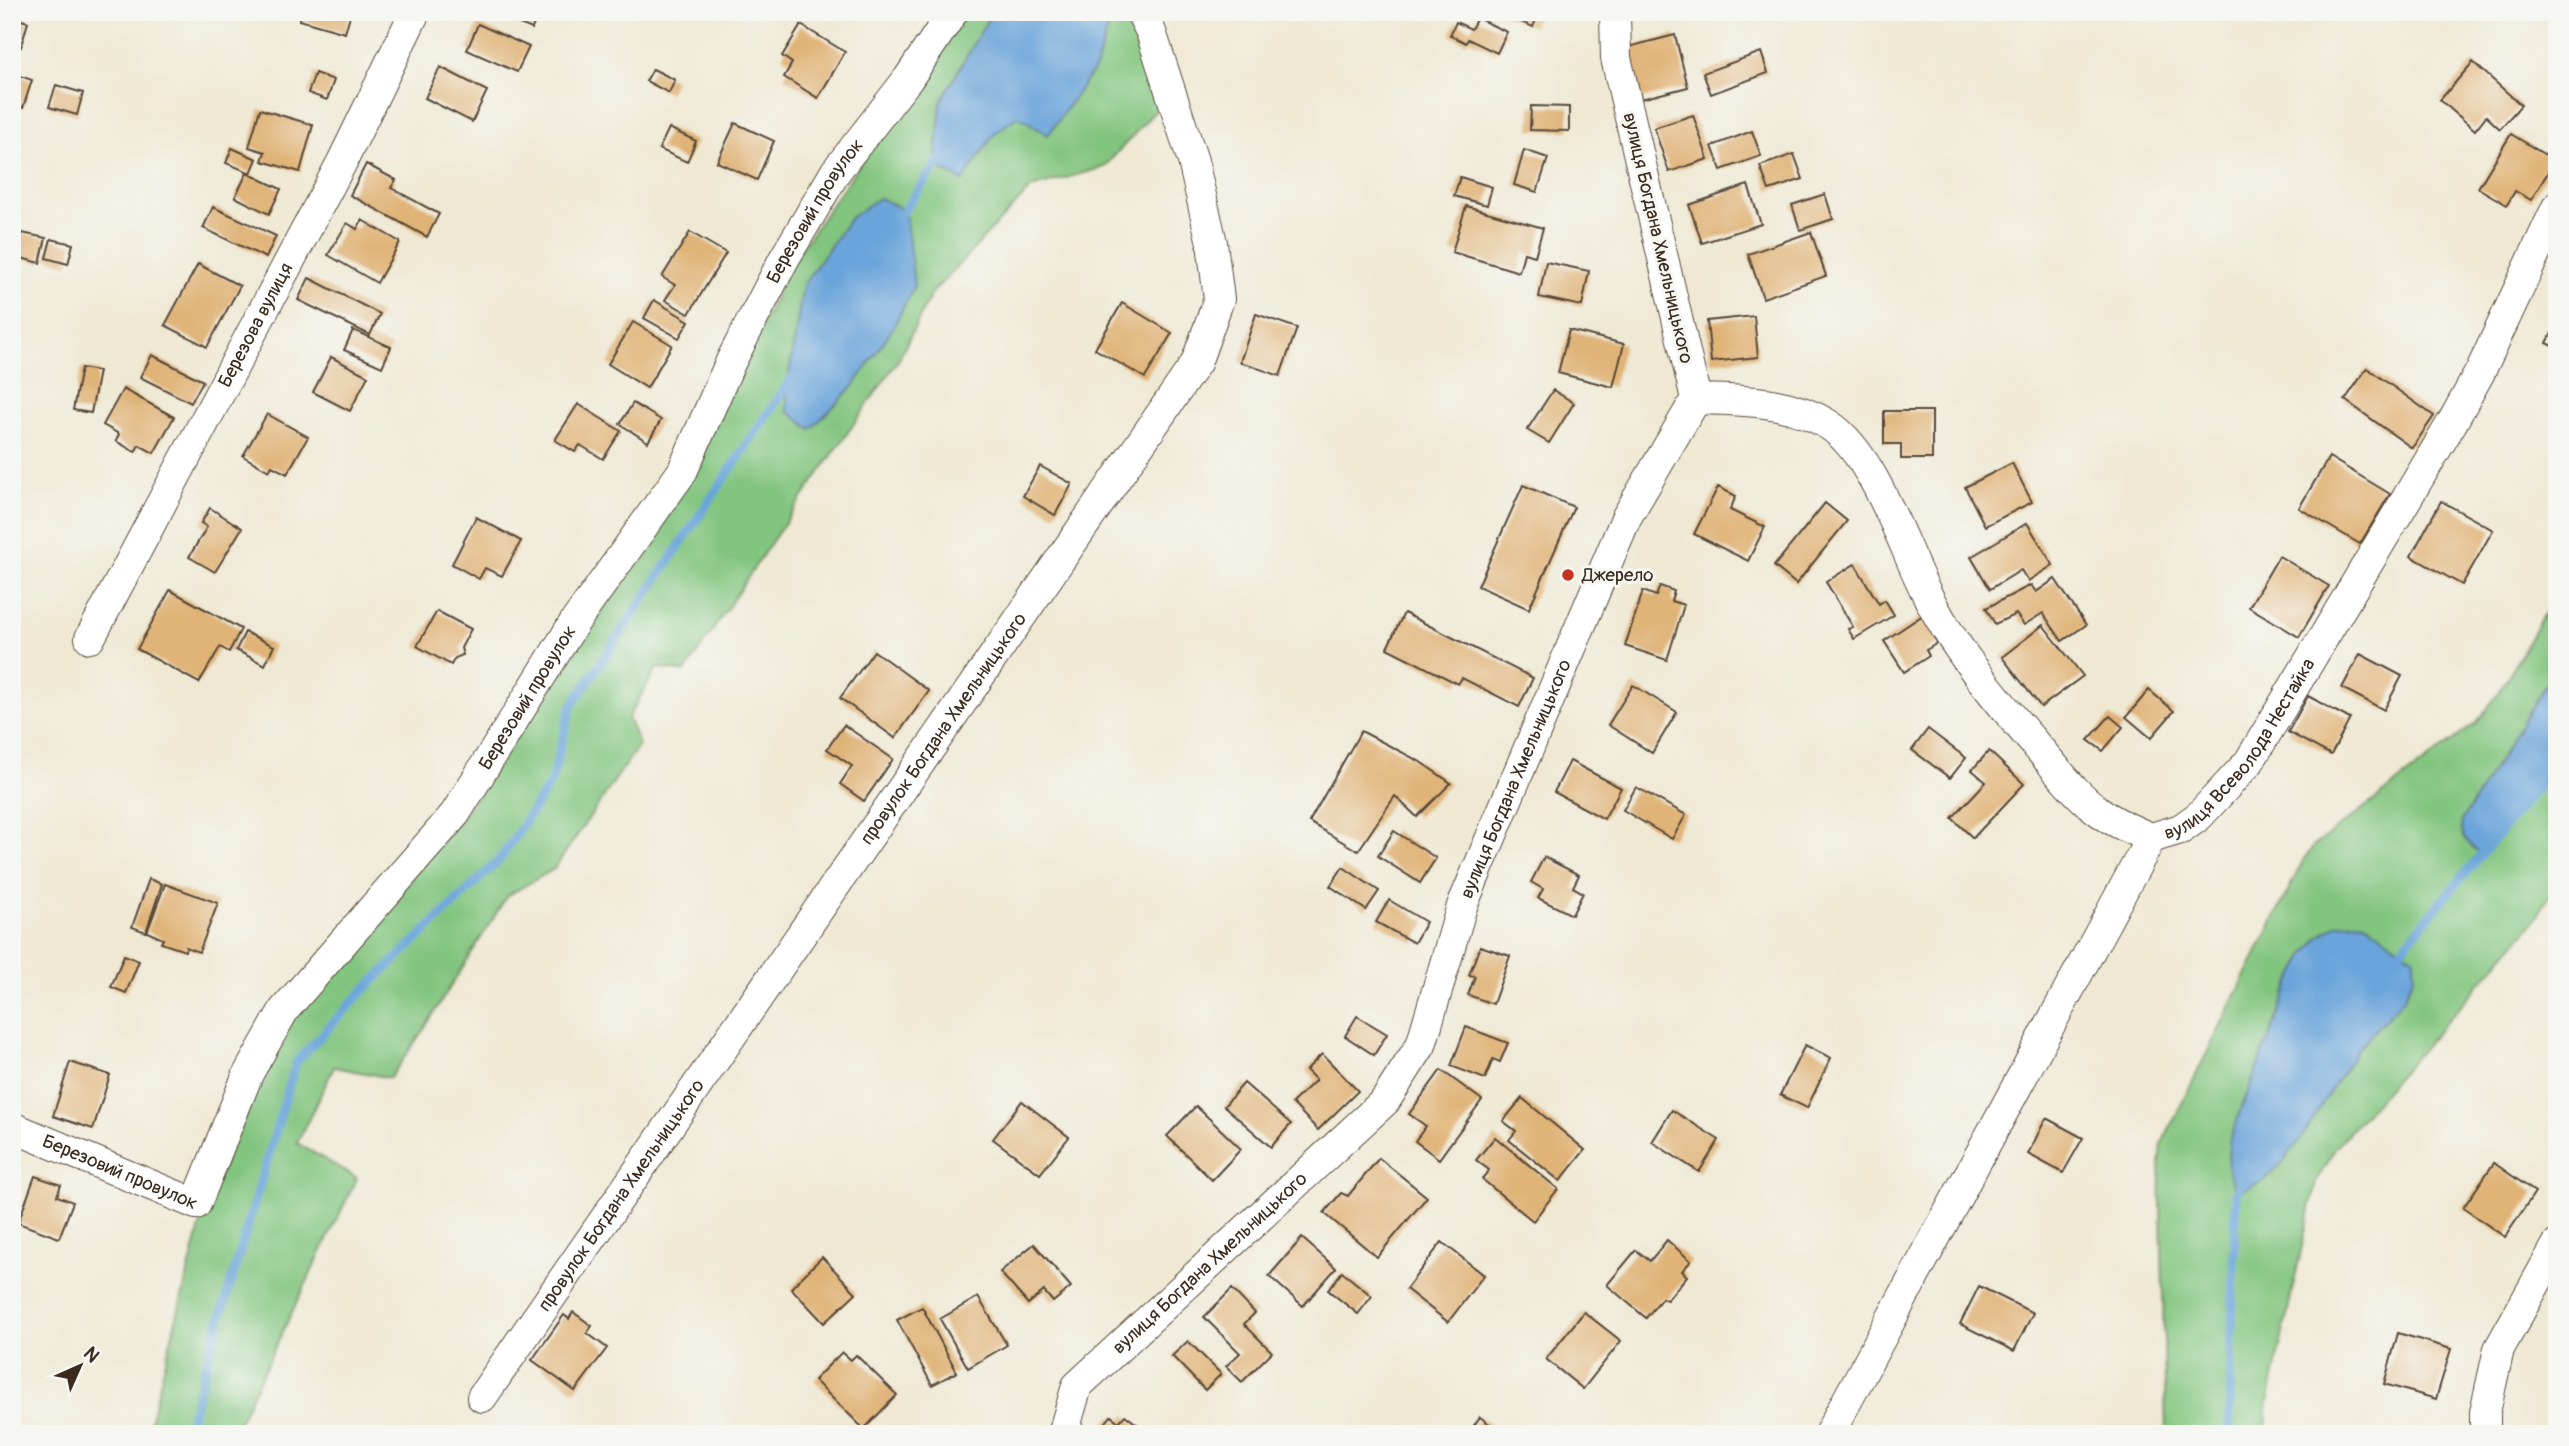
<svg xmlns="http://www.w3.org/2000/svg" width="2569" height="1446" font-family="Pangolin,sans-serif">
<rect width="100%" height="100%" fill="#f6f6f2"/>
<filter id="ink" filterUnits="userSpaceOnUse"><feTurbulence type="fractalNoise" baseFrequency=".0143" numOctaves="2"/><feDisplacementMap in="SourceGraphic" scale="14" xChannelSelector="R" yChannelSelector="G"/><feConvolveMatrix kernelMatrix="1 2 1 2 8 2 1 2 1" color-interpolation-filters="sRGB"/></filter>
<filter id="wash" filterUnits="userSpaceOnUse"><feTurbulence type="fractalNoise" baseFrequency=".00686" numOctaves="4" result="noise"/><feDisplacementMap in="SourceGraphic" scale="28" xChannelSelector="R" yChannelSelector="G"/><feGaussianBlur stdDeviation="1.57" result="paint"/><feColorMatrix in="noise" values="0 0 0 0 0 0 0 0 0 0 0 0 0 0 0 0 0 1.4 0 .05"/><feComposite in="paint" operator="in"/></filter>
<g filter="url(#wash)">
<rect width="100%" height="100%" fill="#efe9d4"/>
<g fill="#82c57f" stroke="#5e784e" stroke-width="2">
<path d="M961 12H992L971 52 963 180 994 134 1018 115 1048 135 1096 66 1113 12H1129L1159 107 1104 167 1031 188 931 294 899 359 766 550 685 672 657 668 628 718 639 745 554 869 507 896 424 1029 390 1078 334 1067 297 1143 357 1178 233 1434H147L205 1207 289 1014 461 819 587 633 691 474 791 263 915 84Z"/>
<path d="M2557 591V882L2534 922 2335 1148 2316 1182 2267 1406V1434H2166L2160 1163 2162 1143 2304 859 2314 846 2476 723 2498 694Z"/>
</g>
<g fill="#6aa4da" stroke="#52677c" stroke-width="2">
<path d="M992 12H1113L1096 66 1048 135 1018 116 994 134 963 181 935 166 941 101Z"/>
<path d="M879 198 905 210 914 286 893 328 853 387 811 429 787 411V386L803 285 850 218Z"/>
<path d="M2557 665V755L2546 777 2481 854C2470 844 2459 838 2462 821Z"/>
<path d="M2363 921 2414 958V976L2404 999 2357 1049 2302 1137 2284 1161 2265 1180 2236 1193 2227 1167 2230 1138 2290 984 2305 955 2319 937 2337 924Z"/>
</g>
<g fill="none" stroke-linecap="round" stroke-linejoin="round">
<g stroke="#6aa4da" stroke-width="9">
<path d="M898 219 940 159"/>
<path d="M2395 957 2546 777 2557 755"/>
<path d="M186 1434 296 1062 361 993 500 859 551 782 571 707 793 376"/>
<path d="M2229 1434 2236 1193 2241 1185"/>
</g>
</g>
<g id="blocks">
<g fill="#e0b377">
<path d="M301 12H351L345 33 299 20Z"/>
<path d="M490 12H538L532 29Z"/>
<path d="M1498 12H1539L1533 27Z"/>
<path d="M12 17 28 22 21 47 12 45Z"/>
<path d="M1477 18 1507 32 1497 53 1468 39 1466 43 1450 35 1456 22 1471 29Z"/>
<path d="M478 24 529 47 517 72 467 50Z"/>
<path d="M801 25 845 52 818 98 784 77 792 63 782 56Z"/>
<path d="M1675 35 1688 87 1641 99 1628 47Z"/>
<path d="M1761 52 1768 73 1711 94 1703 73Z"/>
<path d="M2473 62 2521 105 2500 129 2486 116 2475 130 2440 100Z"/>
<path d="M440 67 487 91 472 122 425 98Z"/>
<path d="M653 69 675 80 669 93 646 81Z"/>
<path d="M12 73 32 80 23 108 12 104Z"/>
<path d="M315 73 334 80 327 100 308 93Z"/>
<path d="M56 85 83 93 77 115 49 107Z"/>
<path d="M1531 106 1569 107V131L1530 130Z"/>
<path d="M260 109 313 125 300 172 262 161 265 152 249 147Z"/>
<path d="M1693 115 1708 159 1669 172 1654 128Z"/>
<path d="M735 123 774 141 757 180 717 162Z"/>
<path d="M669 128 696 141 687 162 659 149Z"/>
<path d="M1752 131 1761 156 1721 170 1712 146Z"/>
<path d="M2511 134 2555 161 2531 200 2515 191 2507 205 2478 188Z"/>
<path d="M232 148 257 159 251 173 226 163Z"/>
<path d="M1524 150 1548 158 1537 192 1514 185Z"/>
<path d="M1794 154 1803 179 1769 190 1760 166Z"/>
<path d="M366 164 396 180 391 188 439 214 427 237 350 195Z"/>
<path d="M247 173 281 189 269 214 235 197Z"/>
<path d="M1460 177 1492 187 1487 205 1454 196Z"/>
<path d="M1748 185 1761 224 1702 243 1689 205Z"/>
<path d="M1825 194 1833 219 1800 230 1792 205Z"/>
<path d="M1466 206 1543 228 1535 256 1524 253 1519 272 1452 252Z"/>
<path d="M213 207 276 236 266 258 203 228Z"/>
<path d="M362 220 400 242 377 283 328 255 347 223 357 229Z"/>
<path d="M690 232 726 253 689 314 665 300 675 285 662 277Z"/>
<path d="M1811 232 1826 276 1763 298 1748 254Z"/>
<path d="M22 233 46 238 40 263 17 257Z"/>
<path d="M51 239 73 244 68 264 46 258Z"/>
<path d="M1546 262 1589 271 1582 306 1539 297Z"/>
<path d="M198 264 240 286 207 347 165 325Z"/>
<path d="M309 278 380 314 370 335 298 300Z"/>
<path d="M654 300 689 321 679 338 644 318Z"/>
<path d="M1122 303 1172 333 1145 378 1095 349Z"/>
<path d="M1256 314 1297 328 1280 376 1240 362Z"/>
<path d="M1754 316 1758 357 1711 362 1707 321Z"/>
<path d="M633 322 672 345 647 388 608 364Z"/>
<path d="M2557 323V348L2547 343Z"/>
<path d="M353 330 391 347 382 367 344 350Z"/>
<path d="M1569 330 1624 344 1613 387 1558 373Z"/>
<path d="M152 355 203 381 191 403 140 377Z"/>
<path d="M331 357 368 376 350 411 313 392Z"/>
<path d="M81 368 99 371 91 413 73 410Z"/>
<path d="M2367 368 2434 416 2412 448 2345 400Z"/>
<path d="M123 389 174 417 154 453 139 445 135 452 116 441 119 434 103 425Z"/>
<path d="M1553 390 1574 403 1549 443 1527 430Z"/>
<path d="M633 403 661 420 648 442 620 424Z"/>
<path d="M578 404 621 431 603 459 580 445 575 452 555 440Z"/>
<path d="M1884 411H1932V459H1901V444H1884Z"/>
<path d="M267 414 308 437 287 474 272 466 269 471 243 456Z"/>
<path d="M2329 457 2390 494 2360 544 2299 508Z"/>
<path d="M2012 463 2032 502 1985 526 1965 487Z"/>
<path d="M1040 466 1072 484 1055 515 1023 496Z"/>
<path d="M1523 485 1574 507 1529 609 1478 586Z"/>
<path d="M1718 487 1736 496 1730 510 1765 527 1748 561 1694 534Z"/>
<path d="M2441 501 2493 530 2462 585 2411 556Z"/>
<path d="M1825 503 1847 521 1796 584 1774 566Z"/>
<path d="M210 508 242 528 215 572 189 557 207 527 201 523Z"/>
<path d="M476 517 521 541 502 576 485 568 479 579 452 564Z"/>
<path d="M2027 523 2053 565 2028 581 2021 570 1990 589 1971 557Z"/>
<path d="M2279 556 2329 586 2299 637 2249 607Z"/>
<path d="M1855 564 1879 604 1885 600 1894 615 1854 639 1848 629 1853 627 1826 582Z"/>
<path d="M2055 579 2086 625 2062 641 2043 613 2024 625 2016 614 1995 624 1986 608 2031 585 2036 592Z"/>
<path d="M1660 586 1674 591 1671 601 1684 605 1667 660 1625 646 1643 591 1656 596Z"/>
<path d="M170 590 241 629 229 652 220 647 199 683 137 649Z"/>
<path d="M437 611 471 629 461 648 463 655 455 658 451 665 417 646Z"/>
<path d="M1404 613 1533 678 1519 707 1462 678 1458 684 1387 648Z"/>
<path d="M1926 613 1944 639 1926 650 1929 656 1904 672 1884 641Z"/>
<path d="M2043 625 2083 676 2041 707 2002 657Z"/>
<path d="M245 632 274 646 265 665 236 650Z"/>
<path d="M874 651 929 691 895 738 840 698Z"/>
<path d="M2360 654 2402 676 2384 710 2342 688Z"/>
<path d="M1633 685 1677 712 1652 753 1608 725Z"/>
<path d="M2149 690 2174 711 2151 738 2126 717Z"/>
<path d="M2308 696 2350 719 2331 755 2288 732Z"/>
<path d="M2110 716 2123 727 2103 751 2088 740Z"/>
<path d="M844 725 893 759 864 801 840 784 852 766 827 749Z"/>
<path d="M1928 729 1966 758 1950 778 1912 750Z"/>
<path d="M1361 731 1419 761 1451 783 1417 817 1395 796 1358 851 1309 822Z"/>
<path d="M1989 751 2024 784 1973 838 1952 818 1986 782 1972 770Z"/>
<path d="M1570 761 1621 788 1604 819 1554 792Z"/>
<path d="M1636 787 1686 815 1672 839 1623 810Z"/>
<path d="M1394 831 1436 858 1420 883 1378 856Z"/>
<path d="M1544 857 1579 875 1573 887 1583 893 1572 915 1538 898 1543 889 1531 882Z"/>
<path d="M1343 867 1379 891 1366 910 1330 886Z"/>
<path d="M149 879 162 884 146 932 132 927Z"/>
<path d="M165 884 218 903 199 952 186 947 185 951 161 943 163 939 147 932Z"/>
<path d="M1389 900 1426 922 1414 943 1376 922Z"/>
<path d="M1480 946 1510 956 1493 1004 1468 995 1475 976 1469 975Z"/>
<path d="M124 955 139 961 126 993 111 987Z"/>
<path d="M1357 1016 1387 1034 1374 1055 1345 1036Z"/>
<path d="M1466 1027 1508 1043 1500 1062 1493 1059 1485 1079 1451 1066Z"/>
<path d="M1805 1045 1831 1058 1807 1108 1780 1095Z"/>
<path d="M1322 1054 1358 1091 1318 1130 1292 1103 1316 1080 1306 1070Z"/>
<path d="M70 1062 110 1075 93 1129 53 1116Z"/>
<path d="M1441 1070 1482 1100 1439 1159 1415 1141 1426 1126 1409 1114Z"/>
<path d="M1244 1083 1291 1124 1271 1147 1224 1106Z"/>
<path d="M1522 1098 1585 1150 1560 1181 1509 1140 1516 1131 1503 1121Z"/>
<path d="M1022 1101 1069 1137 1040 1174 993 1139Z"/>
<path d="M1196 1106 1241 1149 1212 1180 1167 1136Z"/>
<path d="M1672 1110 1719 1140 1699 1172 1652 1142Z"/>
<path d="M2046 1118 2083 1138 2063 1173 2028 1154Z"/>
<path d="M1495 1137 1558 1189 1533 1221 1482 1179 1489 1170 1476 1160Z"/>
<path d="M1379 1158 1427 1197 1377 1257 1324 1213 1341 1193 1348 1196Z"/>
<path d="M2494 1163 2535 1192 2505 1237 2463 1208Z"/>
<path d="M35 1176 61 1185 57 1196 73 1202 59 1238 18 1223Z"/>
<path d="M1302 1238 1336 1268 1303 1306 1269 1276Z"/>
<path d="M1667 1240 1691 1261 1682 1271 1687 1276 1667 1300 1662 1298 1646 1318 1607 1285 1636 1250 1650 1261Z"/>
<path d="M1442 1242 1484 1275 1448 1322 1406 1289Z"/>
<path d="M1034 1244 1071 1287 1053 1302 1044 1291 1028 1304 1000 1272Z"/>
<path d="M822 1257 856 1293 824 1323 791 1288Z"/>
<path d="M1342 1272 1372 1296 1358 1314 1328 1290Z"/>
<path d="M1979 1286 2033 1313 2014 1351 1960 1324Z"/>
<path d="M1232 1289 1255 1313 1244 1324 1272 1352 1242 1382 1226 1366 1240 1353 1204 1317Z"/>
<path d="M978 1297 1007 1345 968 1368 940 1319Z"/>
<path d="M922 1307 957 1372 932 1385 897 1320Z"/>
<path d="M573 1312 592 1326 587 1333 607 1348 575 1391 532 1360 564 1315 569 1319Z"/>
<path d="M1584 1312 1621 1341 1583 1389 1546 1359Z"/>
<path d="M2398 1333 2451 1349 2436 1399 2384 1384Z"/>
<path d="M1188 1341 1221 1374 1205 1390 1172 1356Z"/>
<path d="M842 1352 851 1360 856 1355 897 1395 864 1429 814 1380Z"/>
<path d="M1125 1415 1138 1425 1133 1431 1136 1434H1102L1099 1431 1111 1416 1119 1422Z"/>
<path d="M1480 1417 1503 1434H1468Z"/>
</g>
</g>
</g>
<g filter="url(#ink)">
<use href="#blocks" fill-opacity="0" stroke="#564739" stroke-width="2"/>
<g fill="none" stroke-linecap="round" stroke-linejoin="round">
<g stroke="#564739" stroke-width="32">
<g id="street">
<path id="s1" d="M1696 399C1743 401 1788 399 1829 425 1873 454 1901 541 1924 588 1952 648 1998 701 2041 751 2059 772 2077 796 2100 812 2115 823 2134 831 2151 838L2181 829 2199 816 2249 762 2453 421 2480 372 2557 207"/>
<path id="s2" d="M90 638 342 162 415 12"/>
<path id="s3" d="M12 1127 196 1204 248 1074 284 1010 455 814 574 623 682 472 731 361 784 259 836 171 908 79 953 12"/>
<path id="s4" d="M482 1397 1196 363 1219 299 1212 243 1193 161 1151 32 1141 12"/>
<path id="s5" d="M1063 1434 1077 1386 1385 1101 1421 1045 1462 906 1626 518 1696 399 1616 58 1615 12"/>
<path d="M1829 1434 2151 838"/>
<path d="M2485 1434V1412L2499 1349 2557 1245"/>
</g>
</g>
<use href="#street" stroke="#fff" stroke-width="30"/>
</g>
</g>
<circle fill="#c8321e" stroke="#f6f6f2" stroke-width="2.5" cx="1568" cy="575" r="7"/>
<g text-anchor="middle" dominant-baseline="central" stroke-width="6" stroke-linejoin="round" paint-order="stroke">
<g font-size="19" fill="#3b2a1e" stroke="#f6f6f2">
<text stroke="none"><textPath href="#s3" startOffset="1377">Березовий провулок</textPath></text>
<text transform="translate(1658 238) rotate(77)">вулиця Богдана Хмельницького</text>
<text stroke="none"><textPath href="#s2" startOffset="354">Березова вулиця</textPath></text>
<text stroke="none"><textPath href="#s3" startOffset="810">Березовий провулок</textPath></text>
<text stroke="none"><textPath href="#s4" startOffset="812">провулок Богдана Хмельницького</textPath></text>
<text stroke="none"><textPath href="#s1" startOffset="802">вулиця Всеволода Нестайка</textPath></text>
<text stroke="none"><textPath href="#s5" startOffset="819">вулиця Богдана Хмельницького</textPath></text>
<text stroke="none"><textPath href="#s3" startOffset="117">Березовий провулок</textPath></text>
<text stroke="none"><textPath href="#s4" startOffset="245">провулок Богдана Хмельницького</textPath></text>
<text stroke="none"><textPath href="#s5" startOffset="231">вулиця Богдана Хмельницького</textPath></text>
</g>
<g font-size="19" fill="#3b2a1e" stroke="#f6f6f2" text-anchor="start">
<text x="1582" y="575">Джерело</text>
</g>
</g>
<rect width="2569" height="1446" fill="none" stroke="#f6f6f2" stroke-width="42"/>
<g transform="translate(80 1366) rotate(45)" stroke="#f6f6f2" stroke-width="5" paint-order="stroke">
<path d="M0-5L12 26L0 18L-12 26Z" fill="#3b2a1e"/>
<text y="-10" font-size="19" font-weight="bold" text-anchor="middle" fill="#3b2a1e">N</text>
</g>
</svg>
